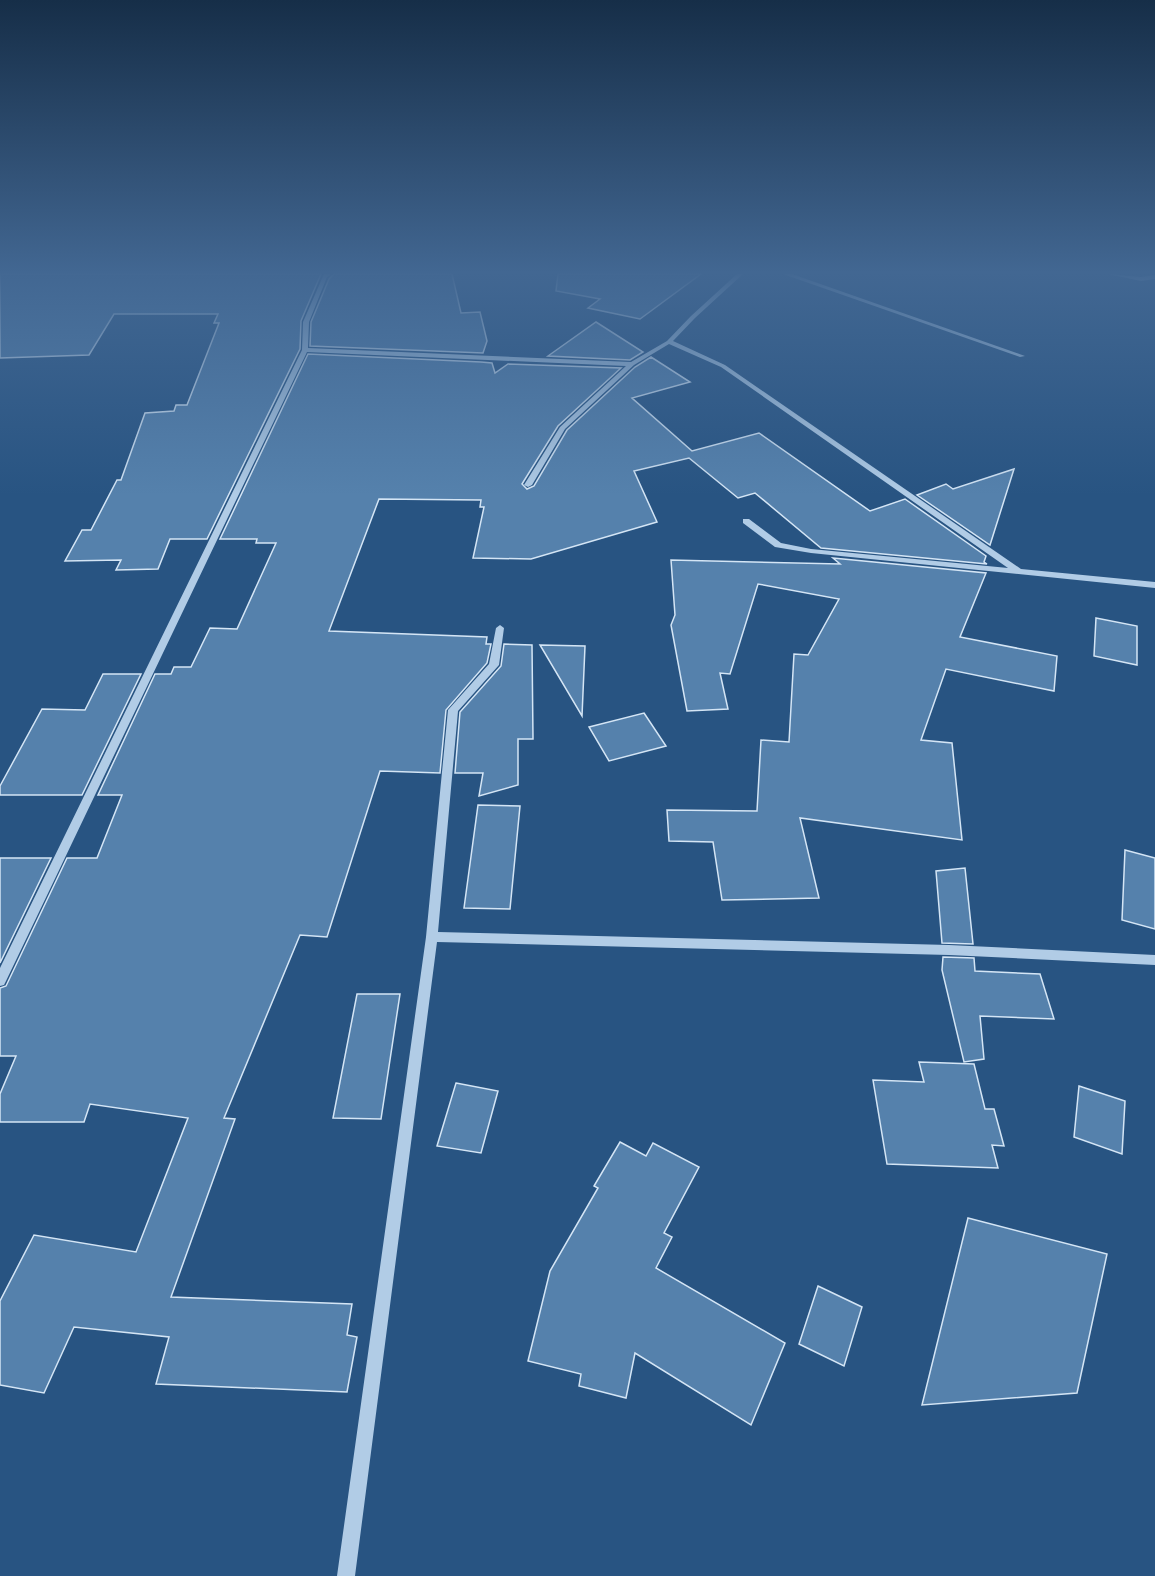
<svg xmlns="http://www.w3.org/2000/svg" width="1155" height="1576" font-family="Rubik,sans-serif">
<rect width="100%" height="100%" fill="#285482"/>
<g fill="#5581ac" stroke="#d4e5f5" stroke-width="1.5">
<path d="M0 274H321L301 321 300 349 207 539H170L158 569 116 570 121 560 65 561 82 530H91L117 480H121L145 413 174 411 176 405H187L219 323H214L218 314H114L89 355 0 358Z"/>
<path d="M334 274H452L461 313 480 312 487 341 483 353 310 346 311 322 329 279Z"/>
<path d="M558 274H701L640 319 588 308 600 299 556 291Z"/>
<path d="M596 322 643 352 630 360 548 356Z"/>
<path d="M308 354 481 362 492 363 495 373 508 364 621 368 558 426 522 484 527 489 534 486 567 430 635 367 651 357 690 382 632 398 692 451 759 433 870 511 905 499 986 556 984 562 987 564 821 548 755 493 738 498 689 458 634 471 657 522 531 559 473 558 484 507H480L481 500 379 499 329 631 487 637 486 644H491L487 663 446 710 440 773 380 771 327 937 300 935 224 1118 235 1119 171 1297 352 1304 347 1335 357 1337 347 1392 156 1384 169 1337 74 1327 44 1393 0 1385V1301L34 1235 136 1252 188 1118 90 1104 84 1122H0V1094L16 1056H0V988L6 986 67 858H97L122 795H98L155 674H171L174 667H191L210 628 237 629 276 543H256L257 539H220Z"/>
<path d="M1014 469 990 545 917 495 946 484 953 489Z"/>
<path d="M833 558 986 573 960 637 1057 656 1054 691 946 669 921 740 952 743 962 840 800 818 819 898 722 900 713 842 669 841 667 810 757 811 761 740 789 742 794 654 808 655 839 599 758 584 730 674 720 673 728 709 687 711 671 625 675 615 671 560 840 564Z"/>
<path d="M1096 618 1137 626V665L1094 656Z"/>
<path d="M504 644 532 645 533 739H518V785L479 796 483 773H455L460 712 501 666Z"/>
<path d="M540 645 585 646 582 716Z"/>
<path d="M103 674H141L82 795H0V786L42 709 85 710Z"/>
<path d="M644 713 666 746 609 761 589 727Z"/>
<path d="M478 805 520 806 510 909 464 908Z"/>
<path d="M1125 850 1155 858V929L1122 920Z"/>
<path d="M0 858H51L0 963Z"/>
<path d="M965 868 973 944 942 943 936 871Z"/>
<path d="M943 957 974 958 975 971 1040 974 1054 1019 980 1016 984 1059 964 1062 942 970Z"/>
<path d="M357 994H400L381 1119 333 1118Z"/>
<path d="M919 1062 974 1064 985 1109H994L1004 1146 992 1145 998 1168 887 1164 873 1080 924 1082Z"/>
<path d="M456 1083 498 1091 481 1153 437 1146Z"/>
<path d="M1079 1086 1125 1101 1122 1154 1074 1137Z"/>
<path d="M620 1142 646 1156 653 1143 699 1167 664 1233 672 1237 656 1268 785 1343 751 1425 635 1353 626 1398 579 1386 581 1374 528 1361 550 1271 598 1188 594 1186Z"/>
<path d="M968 1218 1107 1254 1077 1393 922 1405Z"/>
<path d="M818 1286 862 1307 844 1366 799 1344Z"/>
</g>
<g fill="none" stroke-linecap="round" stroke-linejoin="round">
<g fill="#b1cce6" fill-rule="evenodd">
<path d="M324 274H332L327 277 309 322 308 348 631 362 667 341 691 316 737 274H743L695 318 673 341 725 365 1021 569 1155 582V588L811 553 775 547 743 523V519H749L781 543 811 549 1008 568 721 367 669 344 634 365 565 429 532 485 528 487 524 485 560 427 626 366 307 352 6 981 4 985 0 986V968L302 350 303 322Z"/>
<path d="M783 274H792L1025 356 1020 357Z"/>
<path d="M1108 274 1141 277 1155 275V279L1141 281Z"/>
<path d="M500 625 504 628 499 665 458 711 438 932 949 945 1155 955V965L949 955 437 942 355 1576H337L426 937 448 710 489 664 496 628Z"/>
</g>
</g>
<linearGradient id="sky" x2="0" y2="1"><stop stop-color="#162e48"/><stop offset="0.55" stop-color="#426792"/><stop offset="1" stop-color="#426792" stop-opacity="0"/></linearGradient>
<rect width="1155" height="495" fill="url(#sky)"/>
</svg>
